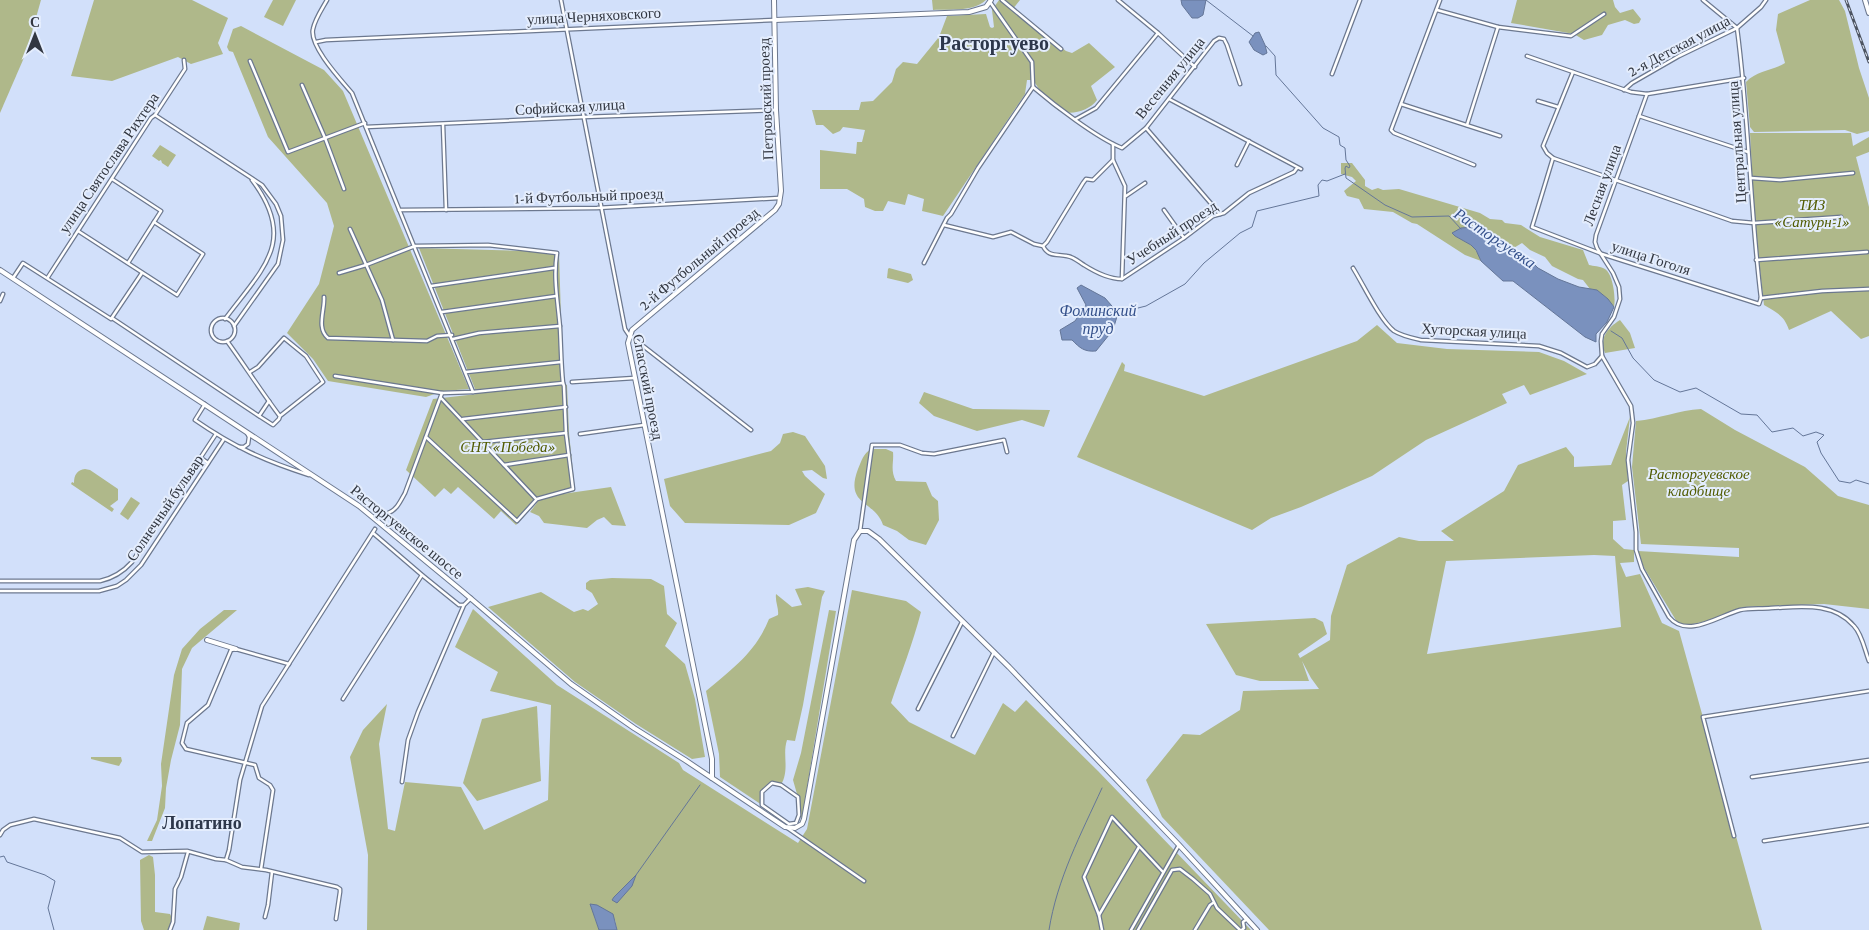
<svg xmlns="http://www.w3.org/2000/svg" width="1869" height="930" font-family="'Crimson Pro',serif">
<rect width="100%" height="100%" fill="#d2e0fa"/>
<g fill="#afb88a" fill-rule="evenodd">
<path d="M0 0H41L26 53 0 113Z"/>
<path d="M94 0H192L228 18 218 43 223 54 191 64 178 57 112 81 71 76Z"/>
<path d="M273 0H296L283 26 264 17Z"/>
<path d="M932 0H986C974 12 949 9 933 10Z"/>
<path d="M999 0H1020L1012 10 1066 51 1072 53 1089 43 1115 67 1091 86 1097 100C1090 110 1072 116 1060 111 1050 106 1039 89 1033 80H1027L1025 94 943 216 922 211 924 199 908 194 905 205 888 201 883 211H875L865 207 864 199 847 189H820V150L856 154 857 142H862L865 130 843 127 840 131 833 134 823 125H816L812 110H859L861 102 873 101 892 82 896 69 903 62 917 64 939 37 947 16 986 14 990 27 992 28 994 27 992 10Z"/>
<path d="M1517 0H1613L1615 7 1620 13 1633 9 1641 19 1639 23 1634 24 1625 20 1608 25 1602 35 1584 40 1574 34 1511 23Z"/>
<path d="M1810 0H1839L1845 11 1859 68 1869 98V131L1857 134 1845 130 1754 132 1750 127 1746 82C1757 70 1772 71 1785 63L1776 30 1778 14Z"/>
<path d="M241 26 324 70 343 91 469 389 443 391 426 397 328 381 313 359 287 333 319 284 334 226 327 203 268 137 233 52 229 51 227 47 233 29Z"/>
<path d="M1750 133H1851L1853 146 1869 137V152L1856 157 1869 207V336L1861 339 1831 311 1789 330C1784 315 1777 313 1764 305L1755 227Z"/>
<path d="M160 145 176 155 168 167 162 163 161 160 159 161 152 156Z"/>
<path d="M1341 163H1352L1365 180V186L1372 190 1378 188 1383 190 1399 189 1480 213 1490 219 1502 220 1505 223 1521 225 1540 237 1583 250 1589 265C1593 266 1600 266 1605 269 1613 274 1616 298 1614 307 1607 298 1601 291 1590 289L1583 280 1578 279 1552 266 1545 257 1530 250 1522 243 1512 249C1496 245 1486 237 1474 227L1455 236C1470 244 1475 245 1481 261L1465 255 1417 224 1412 223 1393 212 1364 209 1359 199 1347 196 1344 191 1356 181 1352 177 1341 174Z"/>
<path d="M419 248 559 252 563 383 567 385 569 433 575 491 562 494 611 487 626 526 612 525 604 517 597 520 587 528 544 523 539 516 530 512 539 500 516 525 501 511 494 519 458 487 451 494 444 488 435 497 406 470 433 399 477 394Z"/>
<path d="M889 268 911 274 913 280 908 283 887 278 888 269Z"/>
<path d="M1620 320 1630 333 1635 348 1605 353C1599 339 1607 328 1620 320Z"/>
<path d="M1377 325 1397 343 1447 349 1539 352 1564 361 1587 374 1530 395 1524 385 1502 394 1507 403 1426 440 1372 476 1301 507 1271 518 1252 530 1077 457 1122 362 1125 365 1124 371 1204 396 1357 341Z"/>
<path d="M924 392 973 409 1050 410 1044 427 1022 420 977 431 934 416 919 403Z"/>
<path d="M1701 409 1735 430 1805 467 1838 496 1869 505V609L1824 604 1743 607 1711 620 1684 626 1677 622 1640 561 1638 551 1739 557V548L1641 544 1632 467 1636 421C1659 419 1679 410 1701 409Z"/>
<path d="M1630 417 1626 452 1628 481 1622 485 1626 520 1613 521V539L1624 549 1634 550V562L1620 563 1626 577 1640 574 1662 623 1679 631 1762 930H1269L1162 817 1146 780 1183 734 1200 735 1240 710 1243 691 1319 689 1311 678 1302 661 1309 681H1260L1236 675 1206 624 1315 618 1323 622 1327 634 1298 654 1300 658 1330 640 1331 616 1347 565 1399 537 1419 541H1454L1441 531 1504 491 1518 465 1566 447 1574 457V467L1611 465ZM1594 555 1615 556 1621 627 1427 654 1446 561Z"/>
<path d="M793 432 805 436 825 466 827 479 823 478 812 470 802 471 805 476 825 494 816 513 789 525 685 523 670 506 664 479 771 451 780 443 783 434Z"/>
<path d="M871 449H886L893 452C894 463 890 470 896 481L926 482 932 496 938 501 939 520 926 545 909 540 897 531 883 525C875 500 844 506 858 469 862 460 863 454 871 449Z"/>
<path d="M85 469 90 470 118 489V500L110 506 114 509 112 512 71 484 72 482 74 483C74 475 77 470 85 469Z"/>
<path d="M131 497 140 503 128 520 120 514Z"/>
<path d="M612 578 651 579 664 586 667 614 677 623 665 646 685 664 695 699 705 757 692 759 636 724 575 682 488 607 541 592 574 612 583 609 588 611 598 604 592 593 586 589V583L590 580Z"/>
<path d="M808 587 825 591 822 597 803 705 795 741 787 740C782 755 790 769 781 785L772 783 762 792V805L720 777 719 754 706 691C732 669 756 652 769 619L778 615C779 608 775 602 776 594L792 607 802 605 795 589Z"/>
<path d="M852 590 906 601 921 612C913 643 901 673 891 703L909 722 975 755 1003 703 1015 712 1026 700 1098 771 1251 930H617L615 920 594 916 599 930H367L368 855 350 757 363 730 387 704 379 744 388 829 395 831 405 782 461 787 484 830 548 800 551 705 490 691 498 672 455 647 473 609 557 685 679 763 683 770 798 843 807 829Z"/>
<path d="M224 610H237L192 648 182 669 180 725 171 760 166 788 165 808 152 841H147L157 820 162 786 161 764 174 675 182 649 200 629Z"/>
<path d="M829 610 836 611 802 818 799 815V801L793 780 801 753Z"/>
<path d="M537 706 541 781 477 801 463 783 482 719Z"/>
<path d="M91 757H121L122 761 119 766 91 759Z"/>
<path d="M149 855 153 857 155 875V912L170 914 172 918 169 930H144L141 921 140 860Z"/>
<path d="M207 916 240 923 239 930H203Z"/>
</g>
<g fill="#7a91be" stroke="#647698">
<path d="M1181 0H1206L1203 15 1198 18H1192L1182 5Z"/>
<path d="M1259 32 1265 45 1267 53 1263 55 1254 50 1249 42 1255 33Z"/>
<path d="M1474 227 1487 238 1501 246 1512 249 1526 256 1538 268 1558 279 1579 287 1597 290 1608 299 1614 307 1607 322 1596 334V342L1585 337 1513 281H1503L1481 261 1476 250 1471 245 1455 236 1452 233 1461 228Z"/>
<path d="M1081 285 1105 298 1118 313 1113 330 1096 351C1084 352 1080 348 1072 340H1062L1060 330 1075 321 1086 305 1077 288Z"/>
<path d="M636 875 632 886 617 903 612 900 614 897Z"/>
<path d="M590 904 597 905 613 914 617 930H599Z"/>
</g>
<g fill="none" stroke-linecap="round" stroke-linejoin="round">
<g stroke="#647698" stroke-width="1">
<path d="M1206 0 1253 36"/>
<path d="M1266 46 1275 56 1276 75 1323 128 1339 137 1340 145 1345 148 1346 160 1350 166 1349 168 1346 166 1345 168 1346 178 1385 205 1412 217 1449 216 1461 229"/>
<path d="M1118 313 1146 306 1185 284 1204 263 1240 233 1252 227 1257 211 1319 196 1318 185 1322 180 1327 181 1345 174"/>
<path d="M1611 331 1622 338 1633 358 1654 380 1680 392 1696 388 1741 414 1757 415 1772 432 1793 428 1803 436 1816 432 1824 435 1817 442 1821 453 1839 481 1850 483 1856 480 1869 484"/>
<path d="M0 857 4 856 7 862 45 875 55 881 48 908 54 930"/>
<path d="M636 875 700 785"/>
<path d="M1049 930C1057 879 1081 834 1102 788"/>
</g>
<g stroke="#6c788f" stroke-width="5">
<g id="street">
<path d="M327 0C322 9 315 19 313 29 309 46 341 80 352 93L473 392"/>
<path d="M561 0 625 329 629 335 751 430"/>
<path d="M1002 0 1061 49"/>
<path d="M1118 0 1158 33 1195 67"/>
<path d="M1440 0 1391 130 1394 133 1474 165"/>
<path d="M1703 0 1737 28C1749 118 1750 209 1761 298"/>
<path d="M1437 10 1498 27 1571 36 1604 14"/>
<path d="M316 42 326 40 775 20"/>
<path d="M1527 56 1631 92 1647 94"/>
<path d="M250 61 288 152 365 123"/>
<path d="M1573 72 1543 146 1547 153 1553 158 1732 221 1754 223 1841 217"/>
<path d="M1332 74 1360 0"/>
<path d="M1744 78 1647 94 1596 235 1595 242 1597 248 1613 273 1619 287 1620 299 1614 317 1602 334 1601 341 1602 356 1631 406 1633 423 1628 460 1636 532V550L1642 569 1669 617C1687 639 1718 616 1740 610 1749 608 1761 609 1771 608 1799 607 1833 601 1854 626 1862 634 1865 651 1869 661"/>
<path d="M302 85 325 138 344 189"/>
<path d="M1033 87C1054 105 1097 138 1122 148L1146 128 1214 41 1219 38 1224 39 1227 45 1240 84"/>
<path d="M1624 90 1632 83 1679 56 1737 28 1761 7 1766 0"/>
<path d="M1169 99 1301 169"/>
<path d="M1538 101 1558 107"/>
<path d="M1401 104 1500 136"/>
<path d="M155 115 262 185 276 204 281 216 283 240 278 264 234 326"/>
<path d="M1639 116 1748 152"/>
<path d="M1076 119 1096 108 1158 33"/>
<path d="M443 125 446 210"/>
<path d="M1467 125 1498 27"/>
<path d="M366 127 584 117 776 110"/>
<path d="M1146 128 1220 214"/>
<path d="M1113 144V160L1125 186 1122 279"/>
<path d="M1553 158 1532 227 1602 254 1759 304 1761 298"/>
<path d="M1237 165 1249 141"/>
<path d="M1751 178 1780 180 1853 173"/>
<path d="M112 179 161 211 128 263"/>
<path d="M1126 196 1145 183"/>
<path d="M399 210 597 208 779 198"/>
<path d="M1164 210 1184 238"/>
<path d="M944 225 993 237 1011 232 1034 244 1043 246C1048 257 1057 254 1067 256 1074 257 1079 262 1084 265 1095 272 1110 279 1122 279L1184 238 1213 216 1224 213 1249 193 1294 172 1297 168"/>
<path d="M350 229 382 300 393 340"/>
<path d="M78 231 177 295 203 254 154 222"/>
<path d="M1043 246 1047 242 1083 183 1086 179 1093 180 1113 160"/>
<path d="M1756 260 1867 252"/>
<path d="M924 263 947 218 951 214 978 168 1033 87 1032 62 990 2"/>
<path d="M1353 268C1363 284 1380 320 1394 331 1402 336 1412 338 1421 340L1539 346 1561 353 1587 367 1595 364 1602 356"/>
<path d="M339 273 366 265 415 246 488 245 557 253C553 278 558 302 560 328 561 346 561 364 563 383"/>
<path d="M48 277 151 118 155 115 185 69 184 60"/>
<path d="M13 278 23 263 111 319 142 273"/>
<path d="M431 286 554 268"/>
<path d="M324 297C325 310 316 328 328 338L427 341 437 336 452 335"/>
<path d="M1761 298 1822 291 1869 289"/>
<path d="M0 301 3 294"/>
<path d="M442 312 556 296"/>
<path d="M112 318 259 416 269 401"/>
<circle cx="223" cy="330" r="12"/>
<path d="M225 319C263 268 298 241 252 180"/>
<path d="M453 339 479 333 560 326"/>
<path d="M227 341C245 366 261 391 279 415"/>
<path d="M250 372 258 367 284 338 306 356 323 382 280 416 279 419 273 425 259 416"/>
<path d="M466 372 561 362"/>
<path d="M335 376 442 393 473 392 563 383 564 386 566 433 573 489 537 499 517 521 426 437"/>
<path d="M572 382 634 378"/>
<path d="M441 398 536 499"/>
<path d="M205 404 195 420C234 447 265 461 309 475"/>
<path d="M463 419 566 407"/>
<path d="M580 434 644 425"/>
<path d="M483 442 566 433"/>
<path d="M239 447H244L248 444 249 437 247 433"/>
<path d="M201 458 208 463"/>
<path d="M504 465 569 455"/>
<path d="M388 513C397 510 401 500 405 493L442 393"/>
<path d="M860 531 872 445H900L922 453 934 454 1004 440 1007 452"/>
<path d="M373 533 422 575 459 605H463"/>
<path d="M0 581H100C114 578 123 572 132 562L216 434"/>
<path d="M0 591H99L117 586 126 580 141 565 224 439"/>
<path d="M343 699 422 575"/>
<path d="M918 709 962 622"/>
<path d="M953 736 994 652"/>
<path d="M1752 777 1869 760"/>
<path d="M402 782 408 740 418 712 464 605 471 598"/>
<path d="M772 783 781 785 798 797 799 815 796 823 789 824 762 805V792Z"/>
<path d="M786 827 864 881"/>
<path d="M0 835 3 830 10 825 34 819 120 838 142 852 187 851 216 859 226 860 242 867 266 870 337 887 340 889V892L336 919"/>
<path d="M1734 836 1703 717 1869 691"/>
<path d="M1764 841 1869 825"/>
<path d="M226 860 229 850 240 780 262 706 375 529"/>
<path d="M261 869 273 790 270 785 259 778 255 765 186 749 182 743 187 723 208 705 231 650 236 649 289 664"/>
<path d="M1099 915 1139 847"/>
<path d="M265 917 268 905 272 872"/>
<path d="M170 930 173 922 175 889 181 877 188 852"/>
<path d="M1102 930 1099 915 1084 877 1112 817 1163 872"/>
<path d="M1131 930 1179 845"/>
<path d="M1138 930 1172 870 1180 869 1193 879 1210 894 1217 908 1240 930"/>
<path d="M1195 930 1210 905 1213 903"/>
<path d="M1242 930 1244 928 1243 922 1247 919"/>
</g>
</g>
<g stroke="#6c788f" stroke-width="6">
<g id="secondary">
<path d="M1865 0 1869 13"/>
<path d="M775 20 969 12 986 7 991 0"/>
<path d="M0 270 359 506 462 591 571 684 634 728 685 760 785 827 795 828 802 824 804 819 854 540 860 531H868L879 539 1009 667 1179 845 1257 930"/>
<path d="M207 640 236 649"/>
<path d="M712 778V759L708 739 628 343 632 330 775 210 779 204 781 191 776 110 774 0"/>
</g>
</g>
<use href="#street" stroke="#fff" stroke-width="2.5"/>
<use href="#secondary" stroke="#fff" stroke-width="4"/>
<g stroke="#4d5461" stroke-width="3">
<path id="rail" d="M1846 0 1869 62"/>
</g>
<use href="#rail" stroke="#e4edfd" stroke-width="1" stroke-dasharray="4" stroke-linecap="butt"/>
</g>
<g text-anchor="middle" dominant-baseline="central" stroke-width="4" stroke-linejoin="round" paint-order="stroke">
<g font-size="15" fill="#323741" stroke="#e4edfd">
<text transform="translate(594 16) rotate(-3)">улица Черняховского</text>
<text transform="translate(1679 46) rotate(-28)">2-я Детская улица</text>
<text transform="translate(1170 78) rotate(-51)">Весенняя улица</text>
<text transform="translate(766 99) rotate(-92)">Петровский проезд</text>
<text transform="translate(570 107) rotate(-3)">Софийская улица</text>
<text transform="translate(1737 142) rotate(-94)">Центральная улица</text>
<text transform="translate(109 163) rotate(-56)">улица Святослава Рихтера</text>
<text transform="translate(1602 185) rotate(-70)">Лесная улица</text>
<text transform="translate(589 196) rotate(-2)">1-й Футбольный проезд</text>
<text transform="translate(1172 233) rotate(-33)">Учебный проезд</text>
<text transform="translate(1651 258) rotate(18)">улица Гоголя</text>
<text transform="translate(699 259) rotate(-40)">2-й Футбольный проезд</text>
<text transform="translate(1474 331) rotate(3)">Хуторская улица</text>
<text transform="translate(648 387) rotate(79)">Спасский проезд</text>
<text transform="translate(165 508) rotate(-56)">Солнечный бульвар</text>
<text transform="translate(407 532) rotate(39)">Расторгуевское шоссе</text>
</g>
<g font-size="15" font-style="italic" fill="#515b00" stroke="#e4edfd">
<text x="1812" y="205">ТИЗ<tspan x="1812" dy="17">«Сатурн-1»</tspan></text>
<text x="508" y="447">СНТ «Победа»</text>
<text x="1699" y="474">Расторгуевское<tspan x="1699" dy="17">кладбище</tspan></text>
</g>
<g font-size="16" font-style="italic" fill="#34508b" stroke="#e4edfd">
<text transform="translate(1495 238) rotate(34)">Расторгуевка</text>
<text x="1098" y="310">Фоминский<tspan x="1098" dy="18">пруд</tspan></text>
</g>
<g font-size="18" font-weight="bold" fill="#2d374b" stroke="#e4edfd">
<text x="202" y="823">Лопатино</text>
</g>
<g font-size="20" font-weight="bold" fill="#2d374b" stroke="#e4edfd">
<text x="994" y="43">Расторгуево</text>
</g>
</g>
<g transform="translate(35 35)" stroke="#e4edfd" stroke-width="4" paint-order="stroke">
<path d="M0-4L9 19L0 12L-9 19Z" fill="#323741"/>
<text y="-8" font-size="14" font-weight="bold" text-anchor="middle" fill="#323741">С</text>
</g>
</svg>
